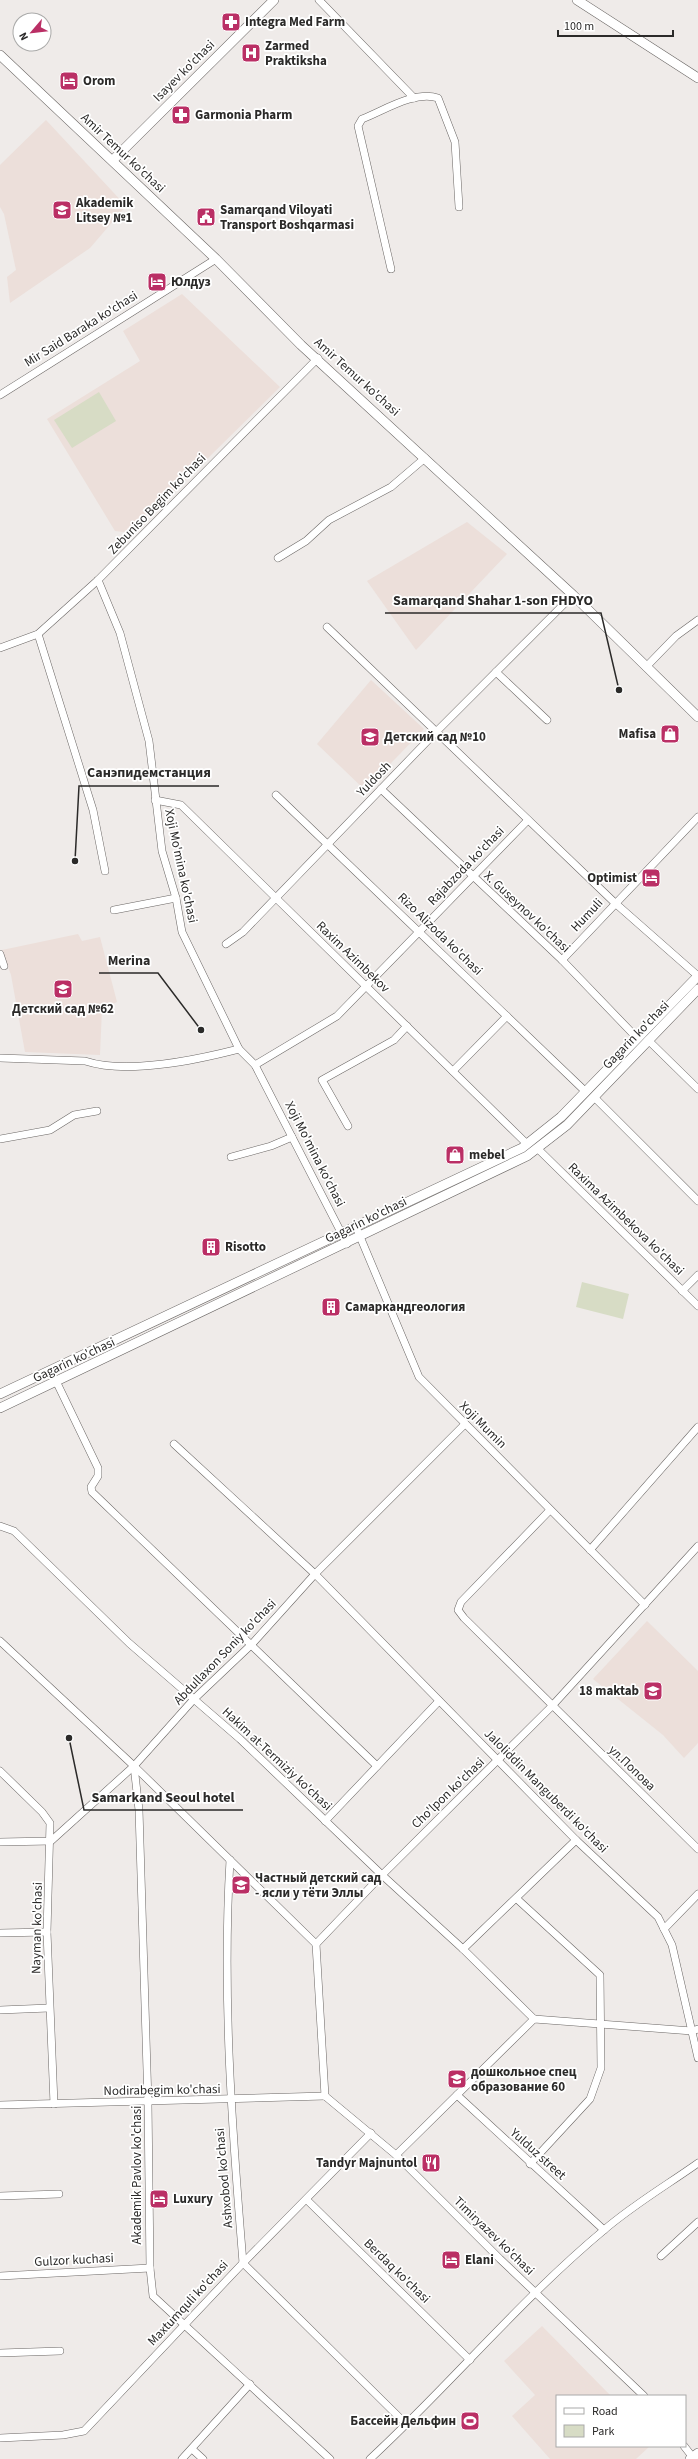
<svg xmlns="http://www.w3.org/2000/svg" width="698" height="2459" font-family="'Source Sans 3',sans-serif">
<rect width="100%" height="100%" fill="#efebe9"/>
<g fill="#ecdfda">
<path d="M46 120 126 206 90 248 10 303 7 277 16 270 4 214 0 207V165Z"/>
<path d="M182 294 280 387 132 533 115 531 47 419 140 361 123 331Z"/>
<path d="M467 522 507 554 416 650 367 581Z"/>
<path d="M371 680 424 729 365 790 317 744Z"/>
<path d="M78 934 82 941 100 937 117 1002 102 1009 100 1055 25 1052 11 975 2 950Z"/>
<path d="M647 1621 698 1671V1743L684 1758 663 1735 593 1679Z"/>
<path d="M542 2326 611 2396H557V2446H650L636 2459H550L512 2416 535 2395 504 2361Z"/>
</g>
<g fill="#d7dcc5">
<path d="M99 392 116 421 72 448 54 420Z"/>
<path d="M582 1282 629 1294 623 1319 576 1307Z"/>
</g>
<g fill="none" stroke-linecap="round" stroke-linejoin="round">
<g stroke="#6a6664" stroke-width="8">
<g id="minor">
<path d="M319 0 414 98"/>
<path d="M391 269 358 126 362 119C383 111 415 90 438 98L455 142 459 207"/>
<path d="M0 395 216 259"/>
<path d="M278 558 306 541 329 520 391 487 425 458"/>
<path d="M98 580 120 633 149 741 162 851 176 898 182 932 239 1049 255 1065 347 1244"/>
<path d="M327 627 615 903 698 976"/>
<path d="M38 634 93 810 105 871"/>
<path d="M0 648 38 634 98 580 318 358"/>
<path d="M646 667 676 636 698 620"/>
<path d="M496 672 547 720"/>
<path d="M381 789 562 960 637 1038"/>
<path d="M276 795 586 1092"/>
<path d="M155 800 181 805 527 1144"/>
<path d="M114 910 176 898"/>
<path d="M226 944 243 932 436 732 573 595"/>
<path d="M0 954 4 966"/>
<path d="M562 960 698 817"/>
<path d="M648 1040 698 1089"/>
<path d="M0 1058 85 1061C128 1075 196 1060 239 1049"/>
<path d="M255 1065 337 1016 528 820"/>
<path d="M453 1071 507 1016"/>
<path d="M594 1097 698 1201"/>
<path d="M348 1126 322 1080 394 1040 407 1026"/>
<path d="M0 1139 50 1130 74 1115 97 1111"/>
<path d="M538 1149 698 1306"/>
<path d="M231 1157 271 1146 292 1137"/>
<path d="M356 1227 419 1377 645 1605"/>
<path d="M682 1291 698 1275"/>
<path d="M57 1383 98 1468V1476L91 1487 92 1492 377 1766"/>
<path d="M174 1444 315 1574 576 1840 658 1917 672 1945 698 2058"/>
<path d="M550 1510 461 1602 458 1610 464 1618 698 1849"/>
<path d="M0 1526 14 1531 129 1643 240 1739 382 1875 463 1949 534 2019"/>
<path d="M590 1550 698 1427"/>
<path d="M0 1641 134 1766 316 1944"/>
<path d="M134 1766 139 1810 148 2103 150 2268 153 2296 330 2459"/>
<path d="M0 1771 42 1812 50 1823 47 1932 54 2104"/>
<path d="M325 1821 439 1701"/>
<path d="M0 1842 51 1841 134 1766 194 1699 252 1644 315 1574 465 1424"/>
<path d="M230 1860C222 1994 232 2129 243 2263L407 2425"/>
<path d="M517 1899 600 1975 601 2068 590 2099 530 2164"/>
<path d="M664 1929 698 1894"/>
<path d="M0 1933 47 1932"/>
<path d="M463 1949 576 1840"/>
<path d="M0 2010 49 2008"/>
<path d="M457 2095 604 2230"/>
<path d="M325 2096 316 1944 382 1875 552 1706 698 1546"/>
<path d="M325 2096 396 2155 500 2259 644 2396"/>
<path d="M0 2105 325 2096"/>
<path d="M396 2155 534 2019 692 2031 698 2029"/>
<path d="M0 2196 59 2194"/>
<path d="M307 2200 470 2360"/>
<path d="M661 2256 698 2222"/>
<path d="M0 2276 150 2268"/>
<path d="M0 2353 60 2351"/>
<path d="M0 2438 63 2435 84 2431 243 2263 371 2133"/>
<path d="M684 2446 694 2459"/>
<path d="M192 2449 203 2459"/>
<path d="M182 2459 250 2384"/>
<path d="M370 2459C450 2385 520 2300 604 2230 633 2205 667 2185 698 2163"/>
</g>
</g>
<g stroke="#6a6664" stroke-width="10">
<g id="major">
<path d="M577 0 698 78"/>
<path d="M0 55 216 259 301 345 573 595 698 717"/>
<path d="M113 160 274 0"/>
<path d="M0 1394 522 1148 561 1117 698 976"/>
<path d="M0 1408 527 1156 567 1125 698 989"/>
<path d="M690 2459 698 2453"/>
</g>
</g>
<use href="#minor" stroke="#fff" stroke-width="7"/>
<use href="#major" stroke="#fff" stroke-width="9"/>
</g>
<defs>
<g id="pharmacy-square" transform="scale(1)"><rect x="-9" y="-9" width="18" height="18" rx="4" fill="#ba2f65" stroke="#fff"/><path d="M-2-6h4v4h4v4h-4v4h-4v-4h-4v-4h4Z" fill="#fff"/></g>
<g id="hospital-square" transform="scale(1)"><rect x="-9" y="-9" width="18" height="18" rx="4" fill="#ba2f65" stroke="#fff"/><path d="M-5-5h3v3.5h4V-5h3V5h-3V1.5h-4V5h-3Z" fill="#fff"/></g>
<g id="hotel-square" transform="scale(1)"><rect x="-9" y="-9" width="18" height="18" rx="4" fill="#ba2f65" stroke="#fff"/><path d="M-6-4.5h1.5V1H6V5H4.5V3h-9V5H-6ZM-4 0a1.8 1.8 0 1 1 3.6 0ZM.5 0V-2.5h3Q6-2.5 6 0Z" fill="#fff"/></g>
<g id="university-square" transform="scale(1)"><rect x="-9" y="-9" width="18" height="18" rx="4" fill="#ba2f65" stroke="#fff"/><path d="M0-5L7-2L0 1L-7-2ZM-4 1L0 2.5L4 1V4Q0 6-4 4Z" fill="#fff"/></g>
<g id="civic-square" transform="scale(1)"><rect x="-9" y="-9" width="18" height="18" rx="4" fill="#ba2f65" stroke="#fff"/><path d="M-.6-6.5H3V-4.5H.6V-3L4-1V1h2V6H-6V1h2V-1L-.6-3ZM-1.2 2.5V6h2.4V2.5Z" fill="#fff"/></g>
<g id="shop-square" transform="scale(1)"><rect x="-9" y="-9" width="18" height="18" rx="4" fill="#ba2f65" stroke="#fff"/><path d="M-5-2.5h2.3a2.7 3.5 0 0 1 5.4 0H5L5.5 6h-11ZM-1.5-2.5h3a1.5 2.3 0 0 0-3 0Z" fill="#fff"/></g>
<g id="school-square" transform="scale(1)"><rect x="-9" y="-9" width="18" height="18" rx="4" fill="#ba2f65" stroke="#fff"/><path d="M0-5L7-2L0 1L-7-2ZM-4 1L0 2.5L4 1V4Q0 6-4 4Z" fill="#fff"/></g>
<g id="building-square" transform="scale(1)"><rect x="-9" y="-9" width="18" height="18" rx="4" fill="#ba2f65" stroke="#fff"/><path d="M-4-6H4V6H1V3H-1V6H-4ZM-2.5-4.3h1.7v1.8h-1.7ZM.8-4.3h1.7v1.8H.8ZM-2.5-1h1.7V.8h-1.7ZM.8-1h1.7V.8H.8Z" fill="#fff"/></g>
<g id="restaurant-square" transform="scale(1)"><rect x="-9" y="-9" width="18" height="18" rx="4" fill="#ba2f65" stroke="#fff"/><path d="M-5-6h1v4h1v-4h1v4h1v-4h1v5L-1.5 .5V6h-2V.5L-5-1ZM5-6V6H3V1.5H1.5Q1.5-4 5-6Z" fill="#fff"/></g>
<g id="stadium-square" transform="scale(1)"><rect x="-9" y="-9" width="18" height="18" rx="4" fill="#ba2f65" stroke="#fff"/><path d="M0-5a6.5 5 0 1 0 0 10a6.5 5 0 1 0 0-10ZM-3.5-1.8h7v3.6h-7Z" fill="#fff"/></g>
</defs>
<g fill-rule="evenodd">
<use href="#pharmacy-square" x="231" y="22"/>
<use href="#hospital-square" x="251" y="53"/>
<use href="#hotel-square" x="69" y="81"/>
<use href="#pharmacy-square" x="181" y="115"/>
<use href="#university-square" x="62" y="210"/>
<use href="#civic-square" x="206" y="217"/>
<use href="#hotel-square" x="157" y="282"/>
<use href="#shop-square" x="670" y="734"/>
<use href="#school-square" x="370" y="737"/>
<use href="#hotel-square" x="651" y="878"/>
<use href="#school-square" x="63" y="989"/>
<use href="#shop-square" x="455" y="1155"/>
<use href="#building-square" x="211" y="1247"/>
<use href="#building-square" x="331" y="1307"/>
<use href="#school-square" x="653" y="1691"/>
<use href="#school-square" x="241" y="1885"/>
<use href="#school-square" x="457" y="2079"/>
<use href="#restaurant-square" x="431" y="2163"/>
<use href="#hotel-square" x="159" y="2199"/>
<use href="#hotel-square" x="451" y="2260"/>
<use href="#stadium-square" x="470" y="2421"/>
</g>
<g text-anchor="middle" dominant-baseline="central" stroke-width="3.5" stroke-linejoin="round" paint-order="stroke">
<g font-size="13" font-weight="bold" fill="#2b2a29" stroke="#fff" text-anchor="start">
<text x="245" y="22">Integra Med Farm</text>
<text x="265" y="46">Zarmed<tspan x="265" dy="15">Praktiksha</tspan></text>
<text x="83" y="81">Orom</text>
<text x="195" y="115">Garmonia Pharm</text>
<text x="76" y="203">Akademik<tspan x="76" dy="15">Litsey №1</tspan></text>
<text x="220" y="210">Samarqand Viloyati<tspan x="220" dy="15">Transport Boshqarmasi</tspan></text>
<text x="171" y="282">Юлдуз</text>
<text x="656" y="734" text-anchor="end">Mafisa</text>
<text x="384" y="737">Детский сад №10</text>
<text x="637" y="878" text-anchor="end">Optimist</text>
<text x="63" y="1009" text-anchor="middle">Детский сад №62</text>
<text x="469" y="1155">mebel</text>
<text x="225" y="1247">Risotto</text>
<text x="345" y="1307">Самаркандгеология</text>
<text x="639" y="1691" text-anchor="end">18 maktab</text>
<text x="255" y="1878">Частный детский сад<tspan x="255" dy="15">- ясли у тёти Эллы</tspan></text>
<text x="471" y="2072">дошкольное спец<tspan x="471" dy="15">образование 60</tspan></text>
<text x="417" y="2163" text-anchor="end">Tandyr Majnuntol</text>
<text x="173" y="2199">Luxury</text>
<text x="465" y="2260">Elani</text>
<text x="456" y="2421" text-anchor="end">Бассейн Дельфин</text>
</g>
<g font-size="13" fill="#2b2a29" stroke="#fff">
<text transform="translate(184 71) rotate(-45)">Isayev ko'chasi</text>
<text transform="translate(123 153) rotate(43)">Amir Temur ko'chasi</text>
<text transform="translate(81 329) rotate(-32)">Mir Said Baraka ko'chasi</text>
<text transform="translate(357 377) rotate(42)">Amir Temur ko'chasi</text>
<text transform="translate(157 504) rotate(-46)">Zebuniso Begim ko'chasi</text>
<text transform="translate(374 779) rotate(-46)">Yuldosh</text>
<text transform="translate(181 866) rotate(78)">Xoji Mo'mina ko'chasi</text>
<text transform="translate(466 866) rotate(-46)">Rajabzoda ko'chasi</text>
<text transform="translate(527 912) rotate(43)">X. Guseynov ko'chasi</text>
<text transform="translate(587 915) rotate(-47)">Humuli</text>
<text transform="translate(440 934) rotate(44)">Rizo Alizoda ko'chasi</text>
<text transform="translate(353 957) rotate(44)">Raxim Azimbekov</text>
<text transform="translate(636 1035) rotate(-46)">Gagarin ko'chasi</text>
<text transform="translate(315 1154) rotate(63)">Xoji Mo'mina ko'chasi</text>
<text transform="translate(626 1219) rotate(44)">Raxima Azimbekova ko'chasi</text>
<text transform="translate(366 1220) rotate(-26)">Gagarin ko'chasi</text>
<text transform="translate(74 1360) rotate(-25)">Gagarin ko'chasi</text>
<text transform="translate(483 1425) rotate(45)">Xoji Mumin</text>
<text transform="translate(225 1652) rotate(-46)">Abdullaxon Soniy ko'chasi</text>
<text transform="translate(277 1759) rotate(43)">Hakim at-Termiziy ko'chasi</text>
<text transform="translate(632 1768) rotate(44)">ул.Попова</text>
<text transform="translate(546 1791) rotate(45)">Jaloliddin Manguberdi ko'chasi</text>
<text transform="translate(448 1793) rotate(-44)">Cho'lpon ko'chasi</text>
<text transform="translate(37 1928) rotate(-89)">Nayman ko'chasi</text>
<text transform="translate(162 2090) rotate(-1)">Nodirabegim ko'chasi</text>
<text transform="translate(538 2154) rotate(42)">Yulduz street</text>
<text transform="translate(137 2175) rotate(-90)">Akademik Pavlov ko'chasi</text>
<text transform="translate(224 2178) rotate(-95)">Ashxobod ko'chasi</text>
<text transform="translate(494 2236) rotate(44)">Timiryazev ko'chasi</text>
<text transform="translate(74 2260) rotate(-3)">Gulzor kuchasi</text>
<text transform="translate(397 2271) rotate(44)">Berdaq ko'chasi</text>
<text transform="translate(188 2303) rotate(-47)">Maxtumquli ko'chasi</text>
</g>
</g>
<path fill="none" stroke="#2b2a29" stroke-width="1.5" d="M619 690L601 613H385M75 861L79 786H219M201 1030L158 973H99M69 1738L84 1810H243"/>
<g fill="#2b2a29" stroke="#fff" stroke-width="1.5">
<circle cx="619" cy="690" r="4"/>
<circle cx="75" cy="861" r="4"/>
<circle cx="201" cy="1030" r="4"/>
<circle cx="69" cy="1738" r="4"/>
</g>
<g font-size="14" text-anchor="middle" font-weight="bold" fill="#2b2a29" stroke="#fff" stroke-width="3.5" stroke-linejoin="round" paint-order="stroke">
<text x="493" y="605">Samarqand Shahar 1-son FHDYO</text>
<text x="149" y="777">Санэпидемстанция</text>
<text x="129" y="965">Merina</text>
<text x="163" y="1802">Samarkand Seoul hotel</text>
</g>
<rect x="556" y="2395" width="130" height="52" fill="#ffffff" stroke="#aaaaa9"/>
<rect x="564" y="2408" width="20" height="6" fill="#ffffff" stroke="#aaaaa9"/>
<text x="592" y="2415" font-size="12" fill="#2b2a29">Road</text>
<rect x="564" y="2425" width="20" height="12" fill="#d7dcc5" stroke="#aaaaa9"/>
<text x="592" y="2435" font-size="12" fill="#2b2a29">Park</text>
<g transform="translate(32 32) rotate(242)"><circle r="19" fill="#ffffff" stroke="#aaaaa9"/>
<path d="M0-3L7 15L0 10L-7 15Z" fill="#ba2f65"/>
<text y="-6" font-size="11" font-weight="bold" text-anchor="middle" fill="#2b2a29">N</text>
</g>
<path d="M558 30v6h115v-6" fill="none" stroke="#2b2a29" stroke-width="2"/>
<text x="564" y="30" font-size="12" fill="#2b2a29" stroke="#ffffff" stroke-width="3" paint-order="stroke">100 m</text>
</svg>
